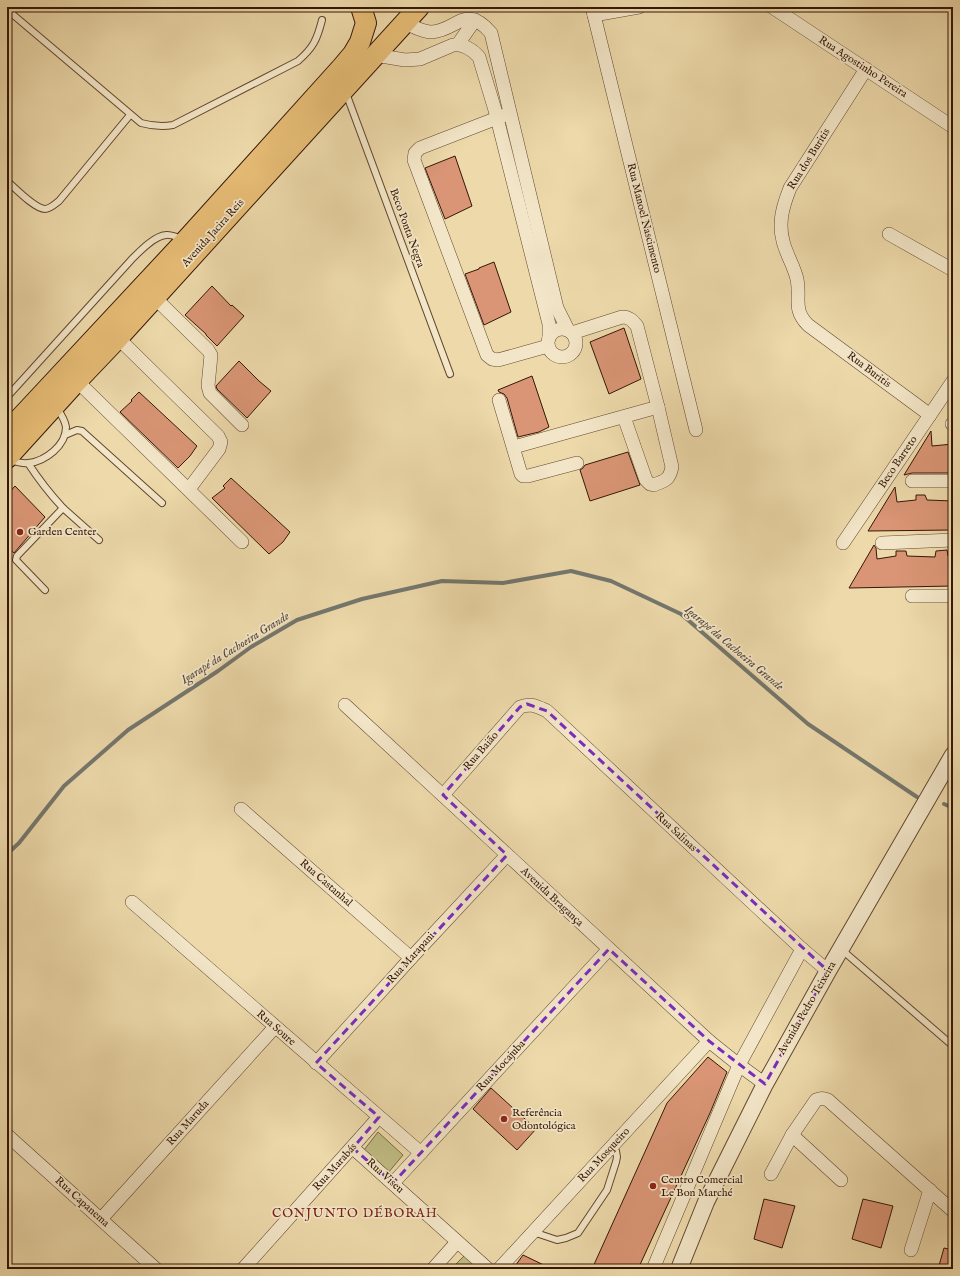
<svg xmlns="http://www.w3.org/2000/svg" width="960" height="1276" font-family="'IM FELL English',serif">
<rect width="100%" height="100%" fill="#edd9aa"/>
<filter id="stains"><feTurbulence type="fractalNoise" baseFrequency=".005" numOctaves="4"/><feColorMatrix values="0 0 0 0 .2 0 0 0 0 .09 0 0 0 0 .02 0 0 0 .5 -.17"/></filter>
<radialGradient id="worn" r=".72"><stop offset=".6" stop-color="#630" stop-opacity="0"/><stop offset="1" stop-color="#630" stop-opacity=".3"/></radialGradient>
<g fill="#c0bc83" stroke="#7a6a44">
<path d="M378 1132 403 1155 388 1173 364 1150Z"/>
<path d="M465 1255 481 1269H451Z"/>
</g>
<g fill="none" stroke-linecap="round" stroke-linejoin="round">
<g stroke="#74776e" stroke-width="4">
<path d="M944 804 953 808"/>
<path d="M7 854 19 843 64 786 128 730 218 671 251 647 297 620 362 599 442 581 503 583 571 571 611 581 681 614 808 724 917 797"/>
</g>
</g>
<g fill="#d99575" stroke="#351706">
<path d="M455 156 472 206 445 219 425 168Z"/>
<path d="M494 262 511 312 484 325 465 274 479 269V268Z"/>
<path d="M212 286 231 306 232 305 244 316 217 346 206 335V334L185 315Z"/>
<path d="M624 328 641 379 609 394 590 342Z"/>
<path d="M239 361 259 381 271 391 247 418 217 389 216 386Z"/>
<path d="M532 376 549 427 539 432 518 437 507 398 504 394 499 392 498 390Z"/>
<path d="M139 392 197 446 190 456 178 468 120 412 132 401 131 400Z"/>
<path d="M931 431 932 446 953 444V473H912L904 475Z"/>
<path d="M628 452 640 485 590 501 580 470 583 468 585 465Z"/>
<path d="M231 478 290 532 283 542 269 554 212 498 225 488 223 486Z"/>
<path d="M15 486 45 517 14 553 7 547V495Z"/>
<path d="M895 487 897 502 916 500V495H925L927 500 953 501V530L868 531Z"/>
<path d="M874 545 876 548 877 559 896 556V551H906L907 556 935 557 936 551 947 550 948 556H953V586L849 588Z"/>
<path d="M708 1057 727 1072 710 1113 638 1269H592L667 1103Z"/>
<path d="M491 1088 536 1129 517 1150 473 1109Z"/>
<path d="M764 1199 795 1206 782 1248 754 1239Z"/>
<path d="M863 1199 893 1206 881 1248 852 1239Z"/>
<path d="M944 1248 953 1250V1269H938Z"/>
<path d="M523 1255 552 1269H513Z"/>
</g>
<g fill="none" stroke-linecap="round" stroke-linejoin="round">
<g stroke="#63482f" stroke-width="8">
<g id="service">
<path d="M11 13 141 123C152 126 162 127 173 125L298 61C313 48 317 40 322 20"/>
<path d="M7 17 16 7"/>
<path d="M346 93 450 374"/>
<path d="M7 181C15 188 35 209 45 209 50 209 55 204 59 201L130 115"/>
<path d="M7 397 132 259C140 251 154 236 166 235 171 234 178 238 182 239"/>
<path d="M65 435 77 430 82 431 162 503"/>
<path d="M10 460C16 462 22 464 29 463 45 461 66 446 66 427 65 420 61 414 57 408"/>
<path d="M28 463C39 480 50 494 63 508L17 556 16 560 45 590"/>
<path d="M63 508 99 540"/>
<path d="M842 950 953 1046"/>
<path d="M533 1232 557 1240 566 1238 578 1233 607 1190 616 1162 617 1157 616 1151 612 1146"/>
</g>
</g>
<g stroke="#63482f" stroke-width="14">
<g id="minor">
<path d="M592 7 696 430"/>
<path d="M772 7 953 127"/>
<path d="M594 15 639 7"/>
<path d="M405 23C413 26 422 32 432 32 458 30 465 3 491 33L557 308 568 330"/>
<path d="M458 44 475 20"/>
<path d="M375 55 405 60 420 59 453 45C462 43 473 50 479 57L495 110 549 324V337"/>
<path d="M866 69 790 188C783 206 778 222 783 241 786 254 794 266 797 279 801 298 792 309 808 325L930 415"/>
<path d="M505 115 420 148 415 153 414 160 487 355 492 359 498 360 548 346"/>
<path d="M889 234 953 270"/>
<path d="M154 297 208 350 211 355 208 386 210 393 242 425"/>
<circle cx="562" cy="343" r="14"/>
<path d="M572 333 622 317C629 317 632 320 637 326L658 407 672 467C669 481 665 480 654 485L650 484 646 480 624 417"/>
<path d="M118 338 218 436 221 442 219 449 189 489"/>
<path d="M77 381 242 542"/>
<path d="M499 400 521 474 523 476H528L577 463"/>
<path d="M952 424H953"/>
<path d="M514 447 658 407"/>
<path d="M912 481H953"/>
<path d="M843 543 953 381"/>
<path d="M882 543 953 540"/>
<path d="M912 596H953"/>
<path d="M345 705 709 1041 739 1065 765 1084"/>
<path d="M443 795 520 707C531 703 536 706 547 711L802 949 828 971"/>
<path d="M241 809 411 958"/>
<path d="M132 902 421 1153"/>
<path d="M316 1063 411 958 507 855"/>
<path d="M7 1135 156 1269"/>
<path d="M792 1135 841 1180"/>
<path d="M353 1148 488 1269"/>
<path d="M771 1174 792 1135 816 1100C821 1098 823 1098 828 1100L953 1211"/>
<path d="M393 1183 609 949"/>
<path d="M101 1219 275 1027"/>
<path d="M911 1250 930 1190"/>
<path d="M243 1269 379 1117"/>
<path d="M433 1269 457 1242"/>
<path d="M499 1269 709 1041"/>
<path d="M653 1269 739 1065 802 949"/>
</g>
</g>
<g stroke="#63482f" stroke-width="18">
<path id="tertiary" d="M679 1269 706 1202 765 1084 828 971 953 755"/>
</g>
<g stroke="#351706" stroke-width="22">
<g id="primary">
<path d="M7 432 186 240 342 67 353 54 360 42 366 23 361 7"/>
<path d="M7 458 77 381 118 338 419 7"/>
</g>
</g>
<use href="#service" stroke="#f3e6c8" stroke-width="6"/>
<use href="#minor" stroke="#f3e6c8" stroke-width="13"/>
<use href="#tertiary" stroke="#f3e6c8" stroke-width="16"/>
<use href="#primary" stroke="#e6bc75" stroke-width="20"/>
</g>
<path fill="none" stroke="#7b2cbf" stroke-width="3" stroke-dasharray="8 5" stroke-linejoin="round" d="M527 704 547 711 828 971 765 1084 709 1041 609 949 393 1183 353 1148 379 1117 316 1063 507 855 443 795 520 707Z"/>
<g fill="#8f2418" stroke="#f3e6c8" stroke-width="1.5">
<circle cx="20" cy="532" r="4"/>
<circle cx="504" cy="1119" r="4"/>
<circle cx="653" cy="1186" r="4"/>
</g>
<g text-anchor="middle" dominant-baseline="central" stroke-width="3.5" stroke-linejoin="round" paint-order="stroke">
<g font-size="11" fill="#351706" stroke="#f3e6c8">
<text transform="translate(863 67) rotate(33)">Rua Agostinho Pereira</text>
<text transform="translate(809 159) rotate(-58)">Rua dos Buritis</text>
<text transform="translate(644 218) rotate(76)">Rua Manoel Nascimento</text>
<text transform="translate(407 228) rotate(70)">Beco Ponta Negra</text>
<text transform="translate(213 233) rotate(-48)">Avenida Jacira Reis</text>
<text transform="translate(869 370) rotate(37)">Rua Buritis</text>
<text transform="translate(898 462) rotate(-56)">Beco Barreto</text>
<text transform="translate(481 751) rotate(-49)">Rua Baião</text>
<text transform="translate(676 832) rotate(43)">Rua Salinas</text>
<text transform="translate(326 883) rotate(41)">Rua Castanhal</text>
<text transform="translate(552 897) rotate(43)">Avenida Bragança</text>
<text transform="translate(411 958) rotate(-48)">Rua Marapani</text>
<text transform="translate(807 1008) rotate(-60)">Avenida Pedro Teixeira</text>
<text transform="translate(276 1028) rotate(41)">Rua Soure</text>
<text transform="translate(501 1066) rotate(-47)">Rua Mocajuba</text>
<text transform="translate(188 1123) rotate(-48)">Rua Maruda</text>
<text transform="translate(604 1155) rotate(-47)">Rua Mosqueiro</text>
<text transform="translate(335 1167) rotate(-48)">Rua Marabás</text>
<text transform="translate(385 1176) rotate(42)">Rua Viseu</text>
<text transform="translate(82 1202) rotate(42)">Rua Capanema</text>
</g>
<g font-size="11" fill="#351706" stroke="#f3e6c8" text-anchor="start">
<text x="28" y="532">Garden Center</text>
<text x="512" y="1113">Referência<tspan x="512" dy="13">Odontológica</tspan></text>
<text x="661" y="1180">Centro Comercial<tspan x="661" dy="13">Le Bon Marché</tspan></text>
</g>
<g font-size="12" font-style="italic" fill="#54473a" stroke="#f3e6c8">
<text transform="translate(235 648) rotate(-32)">Igarapé da Cachoeira Grande</text>
<text transform="translate(734 648) rotate(40)">Igarapé da Cachoeira Grande</text>
</g>
<g font-size="13" letter-spacing="1" fill="#7a1f14" stroke="#f3e6c8">
<text x="355" y="1213">CONJUNTO DÉBORAH</text>
</g>
</g>
<rect width="960" height="1276" fill="none" stroke="#edd9aa" stroke-width="24"/>
<rect x="8" y="8" width="944" height="1260" fill="none" stroke="#351706" stroke-width="2"/>
<rect x="12" y="12" width="936" height="1252" fill="none" stroke="#351706"/>
<rect width="100%" height="100%" filter="url(#stains)"/>
<rect width="100%" height="100%" fill="url(#worn)"/>
</svg>
